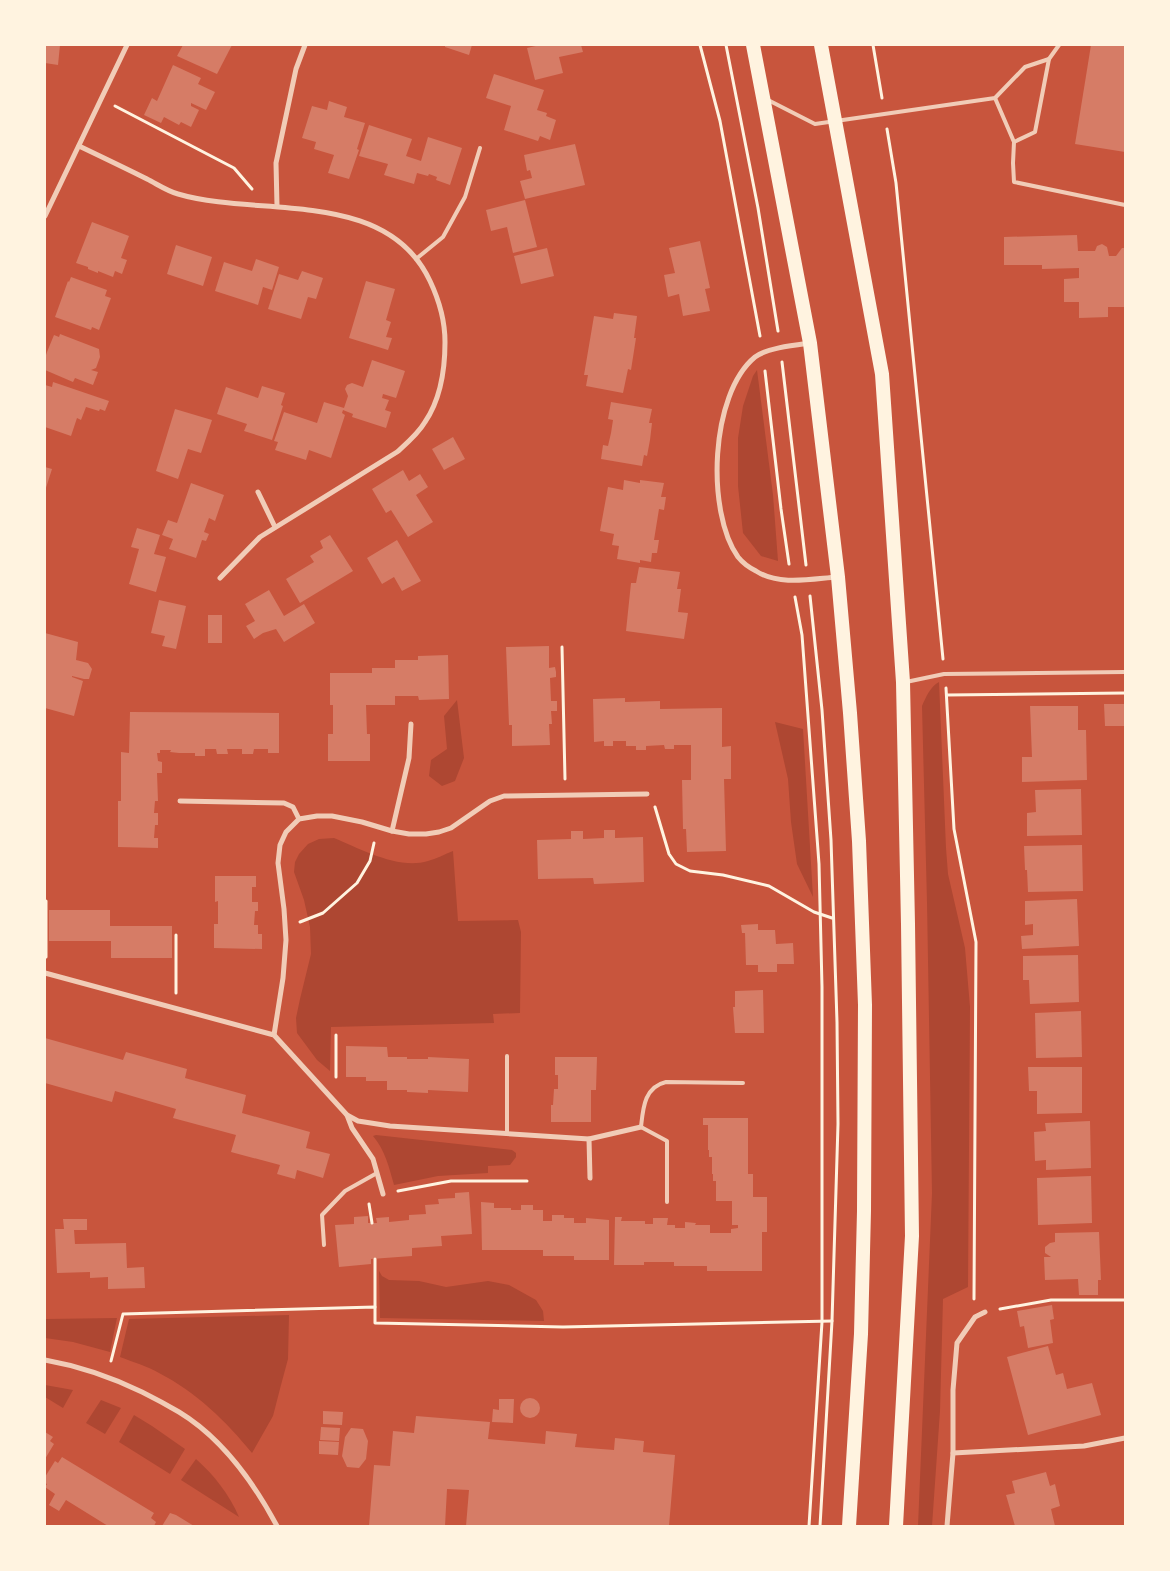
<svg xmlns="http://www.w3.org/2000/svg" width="1170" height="1571" font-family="Overpass,sans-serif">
<rect width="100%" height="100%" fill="#c8553d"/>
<g fill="#ae4732">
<path d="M757 370 773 495 778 561 761 556 743 533 738 486V438L743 406 753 376Z"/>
<path d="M939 682 946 848 948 874 965 948 970 1007 968 1287 943 1299 940 1411 932 1526H918L932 1193 927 902 922 706C926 697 930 687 939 682Z"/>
<path d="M457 700 464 758 455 781 442 786 429 776 431 760 447 749 444 716Z"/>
<path d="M775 722 803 729 813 897 797 864 791 822 788 779Z"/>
<path d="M334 838C361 849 398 870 428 861 436 859 445 854 453 851L458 921 518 920 521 932 520 1013 493 1014 494 1023 331 1027 330 1071 317 1060 297 1033 296 1018 300 999 311 954 310 927 304 900 294 872 295 862 299 854 308 844 319 839Z"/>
<path d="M376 1135 512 1150 516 1153V1157L510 1165 488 1166V1173L438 1176 394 1185C389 1167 385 1150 373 1136Z"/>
<path d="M379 1271 382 1276 389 1280 419 1281 446 1287 488 1281 509 1285 536 1300 543 1311 544 1321 380 1318Z"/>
<path d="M289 1315 288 1359 281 1385 273 1416 252 1453C226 1421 196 1392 159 1373 147 1366 133 1362 120 1357L129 1319Z"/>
<path d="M117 1318 110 1352 73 1342 45 1338V1319Z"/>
<path d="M45 1385 73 1390 63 1408 45 1397Z"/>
<path d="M101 1400 121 1408 105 1434 86 1423Z"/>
<path d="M134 1415 152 1426 185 1449 170 1474 119 1442Z"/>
<path d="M196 1459C214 1475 229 1494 239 1517L181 1480Z"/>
</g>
<g fill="#d67c66">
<path d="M45 45H60L58 65 45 63Z"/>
<path d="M183 45H232L217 74 177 56Z"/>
<path d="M445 45H472L469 55 445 47Z"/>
<path d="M540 45H581L583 52 559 57 563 73 535 80 527 48Z"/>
<path d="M1091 45H1125V152L1075 144Z"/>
<path d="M173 65 201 78 198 84 215 92 206 110 191 103V106L199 110 191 127 181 122 179 125 164 117 161 123 144 115 152 98 157 101Z"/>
<path d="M494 74 544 90 537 110 547 113 546 116 556 120 550 140 540 136 538 141 504 130 511 106 486 98Z"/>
<path d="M329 101 347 107 344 117 365 123 357 149 359 150 349 179 328 173 334 155 314 149 316 142 302 138 312 106 327 110Z"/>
<path d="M369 125 412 139 406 156 421 161 428 137 462 148 450 185 436 180 437 177 429 174 428 176 417 173 414 184 384 175 388 164 359 156Z"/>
<path d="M575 144 585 185 525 199 520 181 532 178 530 170 527 171 524 155Z"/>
<path d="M525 200 537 247 513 253 507 227 491 231 486 210Z"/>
<path d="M92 222 129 236 121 258 127 260 122 274 115 271 113 277 98 271V273L88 269V267L76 263Z"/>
<path d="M1077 235 1078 251H1095L1097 246 1102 244 1107 247 1109 256H1116L1122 248H1125V307H1108V317L1079 318V302H1064V279L1079 278V268L1042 269V265H1004V237Z"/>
<path d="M700 241 710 288 705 289 710 311 683 316 679 294 668 297 664 275 675 273 669 248Z"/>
<path d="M176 245 212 257 203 286 167 274Z"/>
<path d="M547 248 554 276 521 284 514 256Z"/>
<path d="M256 259 279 267 272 290 263 287 258 305 215 291 224 262 252 271Z"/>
<path d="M302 271 323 278 316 299 308 297 301 319 268 309 279 274 298 280Z"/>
<path d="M71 277 107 290 105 296 111 298 99 330 92 327 91 330 55 317 68 281 69 282Z"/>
<path d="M366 281 395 289 386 320 391 322 386 337 392 338 388 350 349 338Z"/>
<path d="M614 313 637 316 634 338H636L631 370 628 369 623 393 586 386 588 375H584L594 316 613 319Z"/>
<path d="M60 334 99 349 100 357 96 368 91 370 98 372 93 385 75 378 73 382 45 370V358L47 352 54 335 59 337Z"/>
<path d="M372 360 405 371 396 398 383 394 382 398 389 400 385 410 391 412 386 428 352 417 353 414 343 410 342 413 345 415 331 458 309 450 306 460 275 450 278 442 274 441 284 412 317 423 324 402 344 408 348 396 345 389 347 385 352 383 363 387Z"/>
<path d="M53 382 109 401 105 411 100 409 99 411 86 407 81 420 77 418 71 436 45 427V385L52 387Z"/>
<path d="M262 386 285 393 281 405 283 406 272 440 244 431 247 424 217 414 226 387 258 398Z"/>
<path d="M611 402 652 409 649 423H652L650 440 647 456 644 455 642 466 601 459 603 445 608 446 611 433 613 420 608 419Z"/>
<path d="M175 409 212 420 201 453 188 449 178 479 156 471Z"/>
<path d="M453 437 465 459 444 470 432 449Z"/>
<path d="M45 467 52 469 45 491Z"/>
<path d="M403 470 409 481 420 474 428 487 416 495 433 522 408 537 391 510 386 513 372 489Z"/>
<path d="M624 480 640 483V480L664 483 661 497H666L664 510 659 509 654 540H659L657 553H652L651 562 640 560V563L617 559 619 546 612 545 614 534 600 531 608 487 623 490Z"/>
<path d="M191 483 224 495 215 521 209 518 204 532 209 534 206 541 202 540 196 558 169 549 173 539 162 535 168 520 177 523Z"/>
<path d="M137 528 160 535 154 554 166 557 156 592 129 584 139 549 131 547Z"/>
<path d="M330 535 353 571 300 603 286 579 314 562 310 556 323 548 320 541Z"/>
<path d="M397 540 421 581 402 591 394 577 382 584 367 558Z"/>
<path d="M639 567 680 572 677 589H681L678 612 688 613 684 639 626 631 631 583H636Z"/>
<path d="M269 590 284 616 304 604 315 623 284 642 276 629 263 633 254 639 246 626 255 621 245 604Z"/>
<path d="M159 600 186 606 176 649 162 646 165 636 151 633Z"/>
<rect x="208" y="615" width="14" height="28"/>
<path d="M45 633 78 642 76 660 88 663 92 669 89 679H84L72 676V677L83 681 74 716 45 708Z"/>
<path d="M549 646V668L555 667 556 672V677L550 678 551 701H557V711H551L552 724H549L550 745 512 746V725H509L506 647Z"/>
<path d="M448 655 449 699 419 700 418 696H395V705H366L367 734H370V761H328V734H333V705H330V673H372V668H395V660H418V656Z"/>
<path d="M625 698V702L660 701V709L722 708V747L731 746V779H724L726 851 687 852 686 829H683L682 780H691V745H674V749H665L664 745 646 746V750H636V746H626V741H613V746H604V741L594 742 593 699Z"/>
<path d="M1104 704H1125V726H1105Z"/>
<path d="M1030 706H1078V730H1086L1087 780 1022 782V757H1032Z"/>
<path d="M130 712 279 713V753H268V749H254L253 754H242V749H227L228 754H217L216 749H205V756H195V753H179L170 752 171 750H160V753H157L158 761 162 762V773H157L158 801H155L154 813H158V825H155L154 838H158V848L118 847V801H121V752L129 753Z"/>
<path d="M1081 789 1082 835 1027 836V813L1036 812 1035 790Z"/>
<path d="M604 830H615V838L643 837 644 882 594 884 593 878 538 879 537 840 571 839V831H583V839L604 838Z"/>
<path d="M1082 845 1083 891 1028 892 1027 870H1025L1024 846Z"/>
<path d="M215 876H256V887H252V902H258V911H255L254 925H258V934H262V949L214 948V924H218V901L215 902Z"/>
<path d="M1077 899 1079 946 1022 949 1021 936 1033 935V924L1025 925V901Z"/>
<path d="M49 910H110V926H172V958H111V941H49Z"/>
<path d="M758 924V930H775L776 944 793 943 794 964H777V972H758V965H746L745 933H742L741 925Z"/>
<path d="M1078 955 1079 1002 1030 1004 1029 980H1023V956Z"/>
<path d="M763 990 764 1033H735L733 1007H735V991Z"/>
<path d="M1081 1011 1082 1057 1036 1058 1035 1013Z"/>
<path d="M45 1038 123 1060 126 1052 187 1069 185 1078 246 1095 242 1113 310 1132 306 1148 330 1154 323 1178 297 1170 295 1179 277 1174 280 1165 231 1152 236 1135 173 1118 176 1109 115 1091 112 1102 45 1083Z"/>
<path d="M346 1046 387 1047 388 1057H407V1059H428V1057L469 1059 468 1092 428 1090V1093L407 1092V1090H387V1081H366V1077H346Z"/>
<path d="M555 1057H597L596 1090H591V1122H551V1105H553L554 1089H558V1075H555Z"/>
<path d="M1028 1067H1082V1113L1037 1114V1091H1029Z"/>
<path d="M703 1118H748V1174H753V1197H767V1232H762V1271H707V1266H674V1262H644V1265H614L615 1217H622L621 1221H645V1224H653V1218H668L667 1225H675V1228H685V1222L696 1223 695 1225H710V1233H731V1229L738 1228V1225H732V1201H716V1181H713V1174H712V1157H709V1150H708V1125H703Z"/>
<path d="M1090 1121 1091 1168 1046 1170V1160L1035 1161 1034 1132 1046 1131 1045 1123Z"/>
<path d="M1091 1176 1092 1223 1038 1225 1037 1178Z"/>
<path d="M469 1192 472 1234 441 1236 442 1246 412 1248V1256L371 1259V1264L339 1267 335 1225 354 1224V1217L368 1216V1223H377L376 1218 389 1217V1222L409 1220V1215L426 1214 425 1205 439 1204 438 1199 455 1198V1193Z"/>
<path d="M481 1202 494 1203V1208H511V1210H521V1205H533V1210H543V1221H552V1215H564V1218H574V1223H586V1218L609 1220V1260H574V1256H543V1250H482Z"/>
<path d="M63 1219H87V1230H74L75 1244 126 1243 127 1268 144 1267 145 1288 108 1289V1277L90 1278V1272L57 1273 55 1229H64Z"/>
<path d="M1099 1232 1101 1280H1098V1295H1079L1078 1279 1045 1280 1044 1257H1051L1045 1253V1247L1050 1243 1055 1242V1233Z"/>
<path d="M1052 1305 1054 1319 1050 1320 1053 1343 1028 1348 1024 1326 1020 1327 1017 1311Z"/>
<path d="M1048 1346 1056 1375 1063 1373 1067 1389 1092 1383 1101 1415 1028 1435 1007 1357Z"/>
<circle cx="530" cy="1408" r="10"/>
<path d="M499 1399H514L513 1423 492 1422 493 1409 499 1410Z"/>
<path d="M323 1411 343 1412 342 1425 323 1424Z"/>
<path d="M416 1416 490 1422 488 1439 545 1444 546 1431 577 1434 575 1447 614 1450 615 1438 644 1441 643 1452 675 1455 669 1526H466L469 1490 447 1489 445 1526H369L374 1465 390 1466 393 1431 414 1433Z"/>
<path d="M321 1427 340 1428 339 1441 320 1440Z"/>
<path d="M351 1428 363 1429 368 1441 366 1459 359 1468 347 1467 342 1456 345 1437Z"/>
<path d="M45 1432 53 1437 50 1441 54 1444 45 1459Z"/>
<path d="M319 1441 339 1442 338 1455 319 1454Z"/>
<path d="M62 1457 154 1513 151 1518 156 1522 154 1526H108L66 1500 59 1511 49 1505 55 1494 45 1487 47 1484 45 1483V1477L55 1461 58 1463Z"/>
<path d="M1046 1472 1050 1486 1055 1484 1060 1506 1051 1509 1055 1526H1015L1006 1495 1015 1493 1012 1481Z"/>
<path d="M170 1513 176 1515 194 1526H162Z"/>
</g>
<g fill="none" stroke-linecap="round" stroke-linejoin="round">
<g stroke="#fff3e0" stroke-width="3">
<path d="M700 45 720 121 760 336"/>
<path d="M726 45 758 208 778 331"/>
<path d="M873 45 882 98"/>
<path d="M115 106 234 168 252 189"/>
<path d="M887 129 896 183 943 659"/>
<path d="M782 362 806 565"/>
<path d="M765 371 781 509 789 564"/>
<path d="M810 596 822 710 831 840 837 1022 838 1124 832 1321 820 1526"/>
<path d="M795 597 802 635 819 864 822 987V1322L809 1526"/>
<path d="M562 647 565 779"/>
<path d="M946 688 954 829 976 942 974 1299"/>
<path d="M947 695 1125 693"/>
<path d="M655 807 669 854 676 864 690 871 723 875 769 886 814 912 832 918"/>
<path d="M300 922 323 913 357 883 370 861 374 843"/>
<path d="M46 957V901"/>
<path d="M176 993V935"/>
<path d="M336 1035V1077"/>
<path d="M398 1191 451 1181H527"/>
<path d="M369 1204 372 1223"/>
<path d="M375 1259V1307"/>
<path d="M1000 1309 1051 1300H1125"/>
<path d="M111 1361 123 1314 375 1307V1323L563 1327 832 1321"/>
</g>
<g stroke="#f1ccb7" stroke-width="4">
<path d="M1059 45 1049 59 1035 132 1014 142 1013 163 1014 182 1125 205"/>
<path d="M995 98 1014 142"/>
<path d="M768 100 815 124 995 98 1025 67 1049 59"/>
<path d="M416 259 443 237 465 197 480 148"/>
<path d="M906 682 944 674 1125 672"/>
<path d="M507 1134V1056"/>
<path d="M667 1202V1141L641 1127C643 1109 644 1087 666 1082L743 1083"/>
<path d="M324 1245 322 1215 345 1191 377 1173"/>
</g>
<g stroke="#f1ccb7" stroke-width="5">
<path d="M79 146C102 157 125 168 147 179 157 184 167 191 178 194 259 218 386 187 430 281 439 300 445 321 445 342 445 369 440 400 425 422 418 434 407 443 397 452L260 537 220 578"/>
<path d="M277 206 276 163 296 69 305 45"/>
<path d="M45 216 127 45"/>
<path d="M810 343C795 345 767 348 755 357 710 394 706 512 738 557 742 562 750 568 756 571 779 586 811 579 837 577"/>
<path d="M258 492 275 527"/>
<path d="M180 801 284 803 293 807 299 819"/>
<path d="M392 831 409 758 411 724"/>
<path d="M45 973 274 1035 347 1115 358 1121 390 1126 589 1139 641 1127"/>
<path d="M274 1035 283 978 286 940 284 909 278 863 280 845 286 832 299 819 317 816H332L362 822 392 831 409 834H426L439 832 451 828 490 801 504 796 647 794"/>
<path d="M347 1115 352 1128 373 1159 383 1194"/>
<path d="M589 1139 590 1178"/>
<path d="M45 1360C79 1366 111 1377 142 1392 154 1398 167 1405 179 1412 222 1438 254 1483 277 1526"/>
<path d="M953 1453 1084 1446 1125 1438"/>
<path d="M947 1526 953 1453V1390L957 1343 975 1317 985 1312"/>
</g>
<g stroke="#fff3e0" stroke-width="14">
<path d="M753 45 810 343 838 577 850 713 859 841 865 1005 864 1211 861 1334 849 1526"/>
<path d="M821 45 882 374 903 682 908 924 912 1236 896 1526"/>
</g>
</g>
<rect width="1170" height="1571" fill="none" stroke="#fff3e0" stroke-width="92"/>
</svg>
